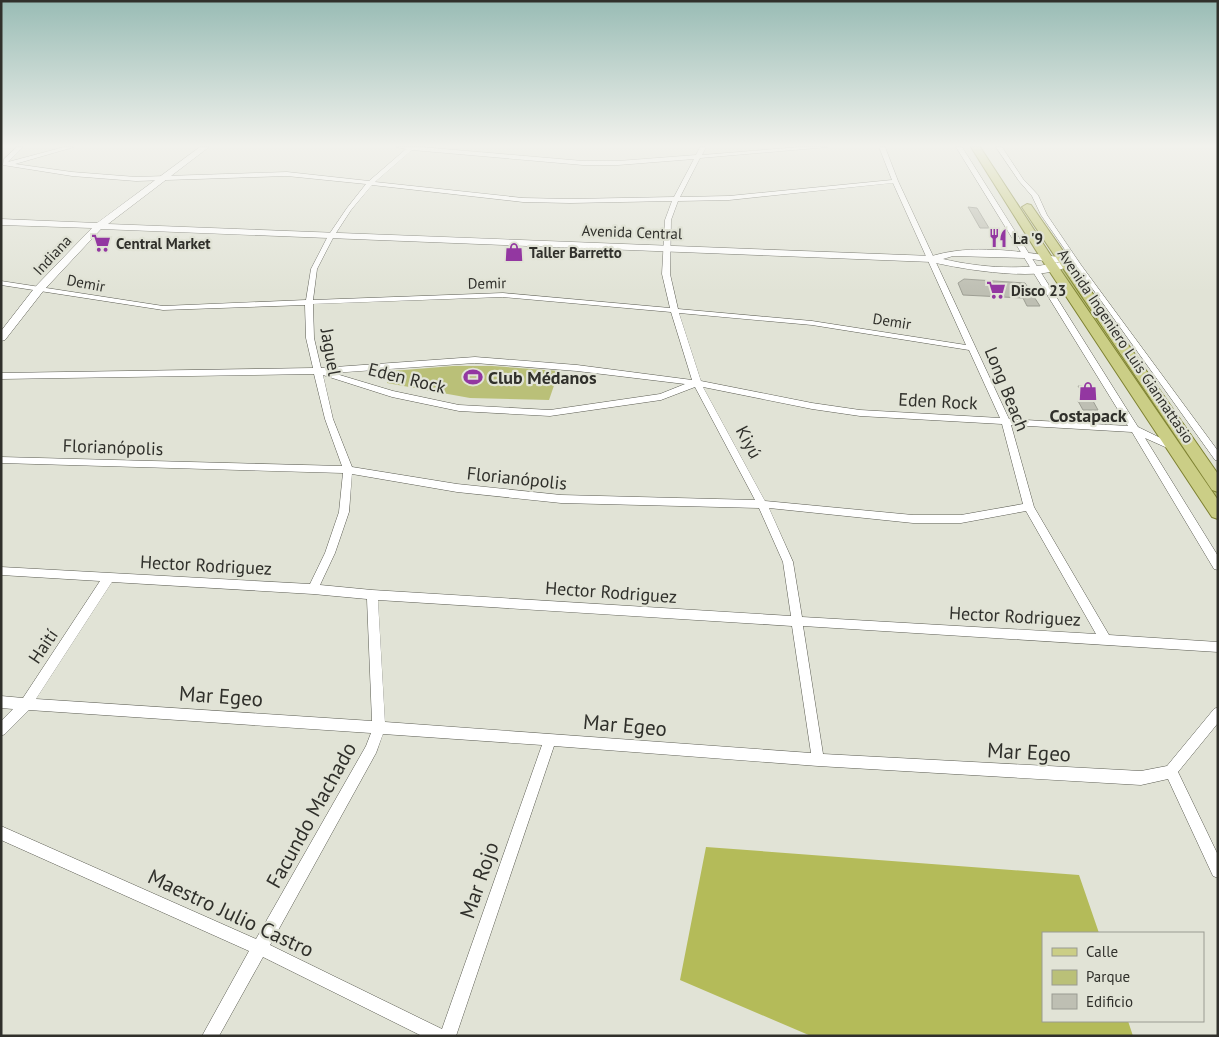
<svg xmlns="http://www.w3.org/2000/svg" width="1219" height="1037" font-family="'PT Sans',sans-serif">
<rect width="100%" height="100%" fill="#e1e3d6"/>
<g fill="#bac078">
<path d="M1058 267 1064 268 1218 493V506Z"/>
<path d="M453 366H492L559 371 549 400 470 398 387 383 392 371Z"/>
</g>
<path fill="#b4bb59" d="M706 847 1079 875 1099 933H1043V1021H1128L1133 1036H811L680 980Z"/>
<g fill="#bebfb3" stroke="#9d9e93">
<path d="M968 207 977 208 989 228H980Z"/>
<path d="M964 279 1025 283 1040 306H1027L1023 298 963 295 958 283Z"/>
<path d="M1078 386 1092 387 1097 395 1083 394Z"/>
<path d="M1078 401H1093L1098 410H1083Z"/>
</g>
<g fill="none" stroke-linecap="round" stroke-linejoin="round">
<g stroke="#5b5c52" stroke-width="1">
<g id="street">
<path d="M17 147H23L8 162 64 147H74L15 164 72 172 136 177 287 172 369 181 406 149 396 147H421L583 161H618L696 155 700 147H706L702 155 800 147H828L700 158 680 197 729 196 892 180 879 147H885L898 181 1009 419 1128 426 956 147H962L1138 427 1177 446 1179 448 1177 450 1174 451 1145 438 1218 556V570L1214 569 1132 432 1011 425 1034 507 1109 635 1218 642V652L803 626 823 754 1141 771 1167 766 1214 709 1218 707V723L1178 772 1218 855V878L1213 876 1168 779 1141 785 818 766 554 746 456 1036H422L263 957 219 1036H202L249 951 1 840V826L256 939 366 746 371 733 29 710 5 734 1 736V721L13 709 1 708V696L23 698 100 581 1 575V567L310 584 325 553 339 512 343 473 1 463V457L342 466 325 419 314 374 1 379V373L313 368 306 338 305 305 163 310 1 285V281L163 306 306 300 311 269 328 236 347 208 366 184 287 176 136 181 72 176 3 165 4 159ZM412 150 583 165H618L694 159 674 197 570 199 523 198 375 182ZM893 183 966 345 812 321 678 309 670 274 671 220 678 201 729 200ZM372 185 523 202 570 203 672 201 665 220 662 274 670 308 503 293 313 300 317 269 334 236 351 210ZM503 297 671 312 692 380 577 365 475 357 321 368 314 338 313 304ZM679 313 812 325 969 350 1000 418 860 410 812 403 701 381ZM475 363 577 371 685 384 660 394 550 410 459 405 393 391 333 373ZM323 375 392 397 459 411 550 416 661 400 695 387 755 500 561 495 457 484 352 467 333 419ZM703 387 812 409 860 416 1002 424 1023 504 961 515H913L765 501ZM352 474 457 492 561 503 759 508 783 562 791 616 372 590 320 585 335 553 349 512ZM769 508 913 523H961L1026 511 1096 634 802 617 793 562ZM112 582 313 594 367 599 372 721 36 699ZM378 600 792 626 811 753 385 722ZM383 734 542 745 442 1029 270 945 376 753Z"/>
<path d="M996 147H1002L1023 179 1038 195 1047 215 1081 265 1218 451V461L1215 460 1077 267 1041 215 1032 196 1019 181Z"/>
</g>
</g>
<g stroke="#5b5c52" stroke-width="1">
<path id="secondary" d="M200 147H209L108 224 932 256C971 244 1018 251 1058 257L1063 260 1058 263 1025 258 953 256 943 259C982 268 1025 271 1065 261L1070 264C1048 284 960 269 932 262L101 229 44 290 5 340 1 341V331L36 286 92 228 1 225V219L97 223Z"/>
</g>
<g stroke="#7e8232" stroke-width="2">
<g id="primary">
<path d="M971 147H980L1055 262 1218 500V519L1212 517 1044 263Z"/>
<path d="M1027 204 1031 205 1218 474V492L1212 490 1022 207Z"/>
</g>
</g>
<use href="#street" fill="#fff" fill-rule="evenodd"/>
<use href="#secondary" fill="#fff" fill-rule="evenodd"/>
<use href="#primary" fill="#cbce86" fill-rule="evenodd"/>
</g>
<linearGradient id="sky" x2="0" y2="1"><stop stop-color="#99bcb5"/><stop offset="0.5" stop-color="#f2f2ed"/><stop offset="1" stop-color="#f2f2ed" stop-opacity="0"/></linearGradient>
<rect width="1219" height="292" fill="url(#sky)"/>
<defs>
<g id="restaurant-bare" transform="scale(1.5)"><path d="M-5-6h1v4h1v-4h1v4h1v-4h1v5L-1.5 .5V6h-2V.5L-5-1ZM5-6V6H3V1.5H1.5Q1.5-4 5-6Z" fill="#9337a1" stroke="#e1e3d6" stroke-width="2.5" paint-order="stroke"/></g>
<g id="supermarket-bare" transform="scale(1.5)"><path d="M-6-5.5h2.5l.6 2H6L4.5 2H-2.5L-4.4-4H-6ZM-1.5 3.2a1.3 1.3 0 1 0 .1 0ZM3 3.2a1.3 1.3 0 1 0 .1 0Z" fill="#9337a1" stroke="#e1e3d6" stroke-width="2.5" paint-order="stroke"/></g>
<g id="shop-bare" transform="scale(1.5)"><path d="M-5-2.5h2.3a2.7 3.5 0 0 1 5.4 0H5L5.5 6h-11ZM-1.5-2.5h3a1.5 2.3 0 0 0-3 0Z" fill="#9337a1" stroke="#e1e3d6" stroke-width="2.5" paint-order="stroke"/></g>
<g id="stadium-bare" transform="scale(1.5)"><path d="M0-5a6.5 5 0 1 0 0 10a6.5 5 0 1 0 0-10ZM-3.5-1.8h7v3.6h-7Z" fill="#9337a1" stroke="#e1e3d6" stroke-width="2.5" paint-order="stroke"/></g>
</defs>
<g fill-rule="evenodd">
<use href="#restaurant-bare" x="998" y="238"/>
<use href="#supermarket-bare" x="101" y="243"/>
<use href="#shop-bare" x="514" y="252"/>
<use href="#supermarket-bare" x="996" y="290"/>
<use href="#stadium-bare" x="473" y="377"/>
<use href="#shop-bare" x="1088" y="391"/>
</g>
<g text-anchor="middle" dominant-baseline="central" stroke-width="4.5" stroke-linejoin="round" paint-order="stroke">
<g font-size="15" fill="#30302b" stroke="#e1e3d6">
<text transform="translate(632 232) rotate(2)">Avenida Central</text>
<text transform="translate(52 255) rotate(-47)">Indiana</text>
<text transform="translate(86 283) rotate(11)">Demir</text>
<text transform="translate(487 283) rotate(-1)">Demir</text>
<text transform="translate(892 321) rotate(9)">Demir</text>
<text transform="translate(1126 346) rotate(56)">Avenida Ingeniero Luis Giannattasio</text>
</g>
<g font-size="15" font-weight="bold" fill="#30302b" stroke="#e1e3d6" text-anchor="start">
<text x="1013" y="238">La '9</text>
<text x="116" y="243">Central Market</text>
<text x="529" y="252">Taller Barretto</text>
<text x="1011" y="290">Disco 23</text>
</g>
<g font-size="18" fill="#30302b" stroke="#e1e3d6">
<text transform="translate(331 352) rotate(80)">Jaguel</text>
<text transform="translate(407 378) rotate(14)">Eden Rock</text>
<text transform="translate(1007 389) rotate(68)">Long Beach</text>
<text transform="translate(938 401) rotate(3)">Eden Rock</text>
<text transform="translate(749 442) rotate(62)">Kiyú</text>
<text transform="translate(113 447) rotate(2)">Florianópolis</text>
<text transform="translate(517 478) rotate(6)">Florianópolis</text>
<text transform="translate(206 565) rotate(3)">Hector Rodriguez</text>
<text transform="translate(611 592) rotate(4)">Hector Rodriguez</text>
<text transform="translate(1015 616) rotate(3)">Hector Rodriguez</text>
<text transform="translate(43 646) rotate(-56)">Haití</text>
</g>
<g font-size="18" font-weight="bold" fill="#30302b" stroke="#e1e3d6" text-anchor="start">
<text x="488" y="377">Club Médanos</text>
<text x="1088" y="415" text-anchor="middle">Costapack</text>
</g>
<g font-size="21" fill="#30302b" stroke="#e1e3d6">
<text transform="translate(221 696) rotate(4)">Mar Egeo</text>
<text transform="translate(625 725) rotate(5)">Mar Egeo</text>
<text transform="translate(1029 752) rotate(3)">Mar Egeo</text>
<text transform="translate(311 815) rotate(-61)">Facundo Machado</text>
<text transform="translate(479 880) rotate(-71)">Mar Rojo</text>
<text transform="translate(231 913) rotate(25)">Maestro Julio Castro</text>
</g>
</g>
<rect width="1219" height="1037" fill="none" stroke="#30302b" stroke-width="5"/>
<rect x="1042" y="932" width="162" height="90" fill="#e1e3d6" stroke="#9a9b92"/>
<rect x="1052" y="948" width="25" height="8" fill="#cbce86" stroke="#9a9b92"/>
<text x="1086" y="957" font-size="15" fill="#30302b">Calle</text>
<rect x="1052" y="970" width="25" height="15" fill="#bac078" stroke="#9a9b92"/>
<text x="1086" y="982" font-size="15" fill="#30302b">Parque</text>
<rect x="1052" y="994" width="25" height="15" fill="#bebfb3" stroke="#9a9b92"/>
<text x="1086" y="1007" font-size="15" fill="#30302b">Edificio</text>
</svg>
